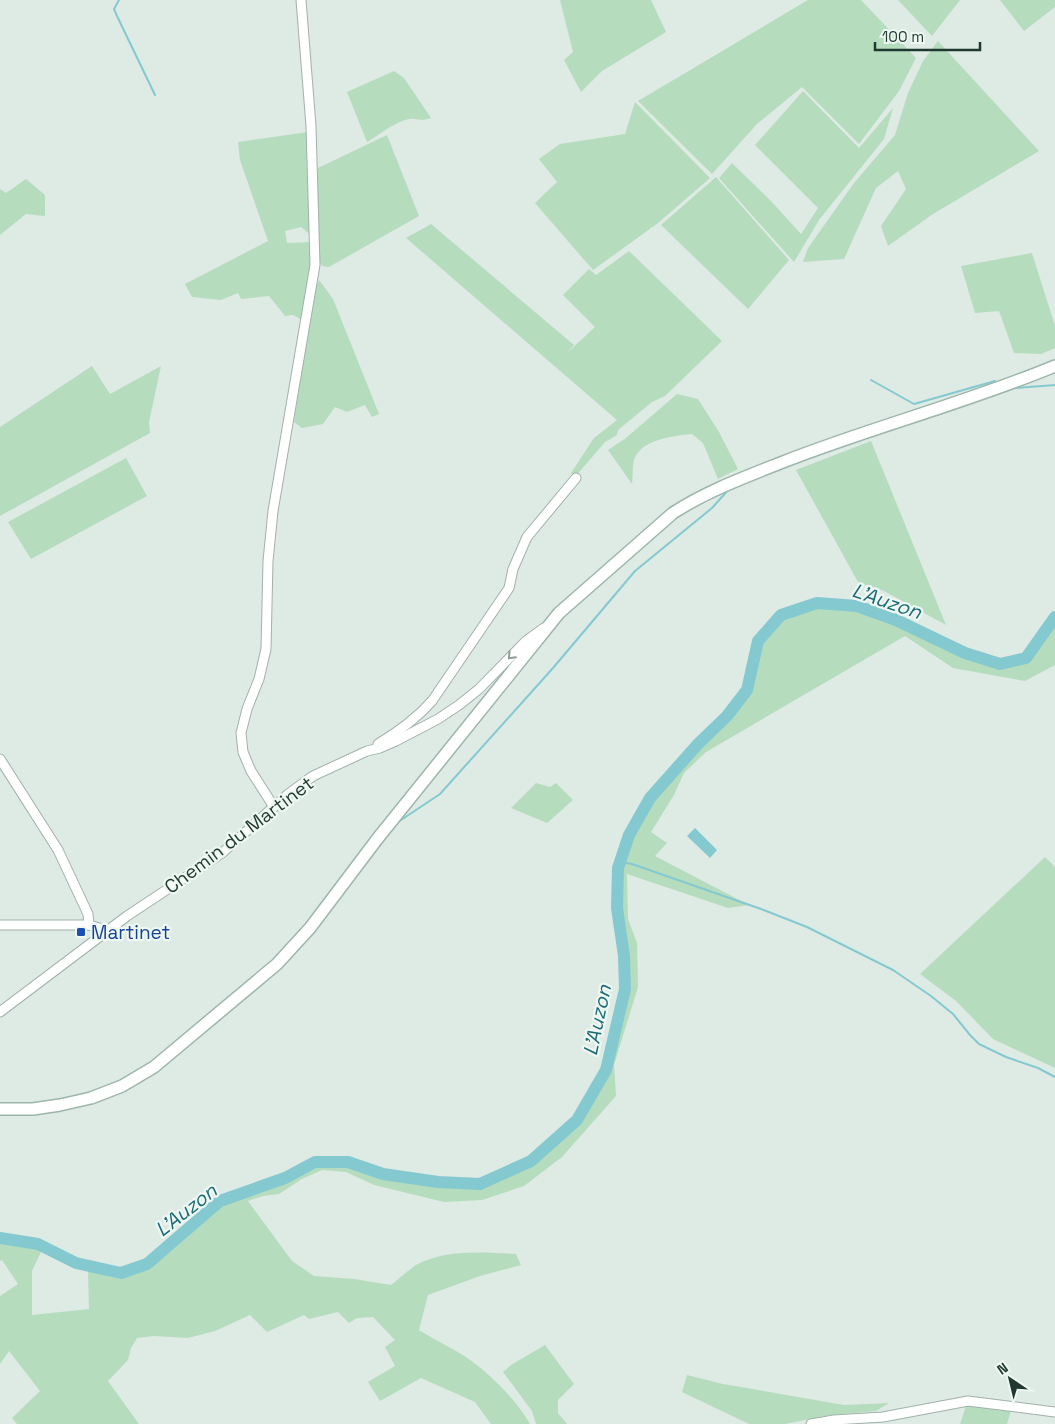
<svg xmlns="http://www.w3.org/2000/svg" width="1055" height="1424" font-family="'Space Grotesk',sans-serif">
<rect width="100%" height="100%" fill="#deeae4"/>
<g fill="#b6dcbe">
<path d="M560 0H651L666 32 602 71 581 92 564 60 573 52Z"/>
<path d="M808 0H861L916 58 899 91 859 144 802 87 757 124 712 174 638 101Z"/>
<path d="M898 0H960L932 36Z"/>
<path d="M1000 0H1055V7L1024 31Z"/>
<path d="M938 41 1039 151 933 214 888 246 881 226 906 189 898 171 876 188 844 259 803 262 808 248 854 183 895 135 908 93 923 61Z"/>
<path d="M394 71 404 78 431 118C420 122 417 118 409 119 394 122 379 135 367 142L347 92Z"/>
<path d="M803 91 859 148 893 108 884 139 819 220 794 262 719 178 732 163 770 200 801 234 818 208 755 145Z"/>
<path d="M635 102 710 178 658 223 593 270 535 203 557 182 539 159 560 144 625 134Z"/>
<path d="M308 132 311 235 301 227 285 231 287 243 312 242 304 321 293 315 285 316 269 296 241 299 238 293 221 300 192 297 185 284 268 241 240 160 238 142Z"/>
<path d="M387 135 419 216 329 267 322 266 319 261 316 215 318 168Z"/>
<path d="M716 177 789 260 748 309 661 225Z"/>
<path d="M26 179 45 195V216L26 214 0 235V189L6 193Z"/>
<path d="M431 224 574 345 567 353 595 327 563 295 589 269 596 275 629 251 722 341 665 396 652 402 618 430 617 435 605 442 575 477 571 473 594 438 617 420 406 238Z"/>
<path d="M1032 253 1055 326V348L1041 354 1014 353 999 311 975 313 961 266Z"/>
<path d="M319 280 333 299 379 414 372 417 365 405 347 412 335 407 323 424 302 428 294 422 313 297Z"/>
<path d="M92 366 110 394 161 366 149 422 150 433 0 516V427Z"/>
<path d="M677 394 698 399 719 432 738 469 718 479 703 443 692 434C674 436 641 439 634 460 632 468 633 476 632 484L608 450 626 438Z"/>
<path d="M871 441 946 625 884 591 858 582 796 470Z"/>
<path d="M126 458 147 496 31 559 8 522Z"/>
<path d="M817 606 857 608 896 622 966 655 1000 665 1027 659 1055 621V665L1025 681 953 668 905 636 706 752 684 773 674 795 651 832 667 843 655 856 749 905 728 908 627 874 628 919 637 943 638 987 614 1065 616 1096 562 1157 524 1186 482 1200 444 1202 374 1185 346 1172 322 1170 302 1179 279 1194 263 1196 248 1201 292 1261 314 1276 354 1279 391 1285C399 1279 407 1271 416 1265 443 1249 486 1252 516 1254L521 1265 480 1276 428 1295 419 1330C434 1340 451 1347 466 1357 489 1373 516 1399 530 1424H491L475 1402 421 1378 380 1401 368 1382 395 1366 385 1347 395 1340 373 1317 357 1318 349 1323 338 1312 309 1319 304 1315 267 1332 250 1315 215 1331 188 1338 154 1336 137 1338 131 1348 128 1360 108 1381 139 1424H17L12 1418 40 1391 9 1351 0 1364V1296L18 1284 2 1260 0 1261V1242L38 1247 42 1250 32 1271V1315L89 1309 88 1271 122 1277 149 1267 223 1203 285 1180 317 1166 347 1165 384 1177 439 1184 481 1186 533 1164 579 1122 608 1070 628 989 627 957 620 907 621 868 632 835 652 799 701 745 729 719 749 692 761 644 783 618Z"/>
<path d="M536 783 550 787 556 783 573 800 547 823 511 808Z"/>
<path d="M1045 857 1055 867V1068L993 1039 956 1001 920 974Z"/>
<path d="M545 1345 574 1384 558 1400V1413L567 1424H536L532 1411 503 1372 511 1365Z"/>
<path d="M687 1375 723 1384 844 1405 889 1403 876 1411 831 1415 785 1424H749L682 1392Z"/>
<path d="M966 1406 1011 1411 1007 1424H960Z"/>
</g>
<path fill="#85c9d0" d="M695 828 717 850 710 858 687 836Z"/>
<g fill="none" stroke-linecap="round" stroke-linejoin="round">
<g stroke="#85c9d0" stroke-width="2">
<path d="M119 0 114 9 117 16 155 95"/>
<path d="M871 380 914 404 995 381"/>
<path d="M1015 388 1055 385"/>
<path d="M395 824 440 794 553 668 635 571 712 508 729 489"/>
<path d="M620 862 632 864 761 909 807 927 893 970 931 996 953 1014 970 1035 979 1044 1006 1057 1038 1068 1055 1077"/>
</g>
<path stroke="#85c9d0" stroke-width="12" d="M0 1238 38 1244 76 1263 121 1273 147 1264 220 1201 285 1178 315 1162H348L383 1174 438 1182 480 1184 531 1161 577 1120 606 1070 625 989 624 956 617 908 618 868 629 835 650 798 698 744 727 716 747 690 758 641 781 615 817 603 857 606 896 620 965 653 1000 664 1026 658 1055 617"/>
<g stroke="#a1b1ab" stroke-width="11">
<g id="minor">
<path d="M378 744C398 732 417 718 432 701L509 588 513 569 527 537 576 478"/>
<path d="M0 759 58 850 88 914 89 925"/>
<path d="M274 807 251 771 243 752 241 733 247 709 259 679 266 649 268 561 273 511 315 265 311 126 301 0"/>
<path d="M0 925H89L99 928 104 933"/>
<path d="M0 1012 127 916 222 853 287 795 313 776 367 751 380 748 396 741 438 719 459 705 479 689 526 641 544 628"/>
<path d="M811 1424 834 1420 883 1417 968 1401 1055 1412"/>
</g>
</g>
<g stroke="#9db6ab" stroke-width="14">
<path id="secondary" d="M0 1109H33L60 1105 91 1098 122 1086 154 1067 277 964 310 928 378 838 559 613 673 513C707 491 745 477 783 462 872 427 966 403 1055 366"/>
</g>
<use href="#minor" stroke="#fff" stroke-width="9"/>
<use href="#secondary" stroke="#fff" stroke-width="11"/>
</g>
<defs><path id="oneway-chevron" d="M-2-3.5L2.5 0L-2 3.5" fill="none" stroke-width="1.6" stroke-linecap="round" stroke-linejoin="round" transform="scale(1.25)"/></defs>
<use stroke="#8f9c98" href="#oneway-chevron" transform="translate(511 656) rotate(134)"/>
<rect fill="#1a4fb4" stroke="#eef7f2" stroke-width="2" x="76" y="927" width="10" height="10" rx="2.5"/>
<g text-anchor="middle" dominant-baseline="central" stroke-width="4.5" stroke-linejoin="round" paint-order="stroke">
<g font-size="19" fill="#1f3931" stroke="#eef7f2">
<text transform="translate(239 835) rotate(-37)">Chemin du Martinet</text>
</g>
<g font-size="19" fill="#164399" stroke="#eef7f2" text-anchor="start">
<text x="91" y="932">Martinet</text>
</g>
<g font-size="20" font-style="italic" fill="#1a6b75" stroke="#eef7f2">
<text transform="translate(887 601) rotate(19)">L'Auzon</text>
<text transform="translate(597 1020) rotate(-78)">L'Auzon</text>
<text transform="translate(186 1210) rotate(-38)">L'Auzon</text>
</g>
</g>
<g transform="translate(1010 1379) rotate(325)" stroke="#eef7f2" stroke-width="4" paint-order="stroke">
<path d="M0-4L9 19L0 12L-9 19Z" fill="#1f3931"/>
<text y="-8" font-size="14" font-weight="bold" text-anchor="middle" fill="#1f3931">N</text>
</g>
<path d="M875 42v8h105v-8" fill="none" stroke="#1f3931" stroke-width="2.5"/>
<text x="882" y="42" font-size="15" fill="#1f3931" stroke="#eef7f2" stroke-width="4" paint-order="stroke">100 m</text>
</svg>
